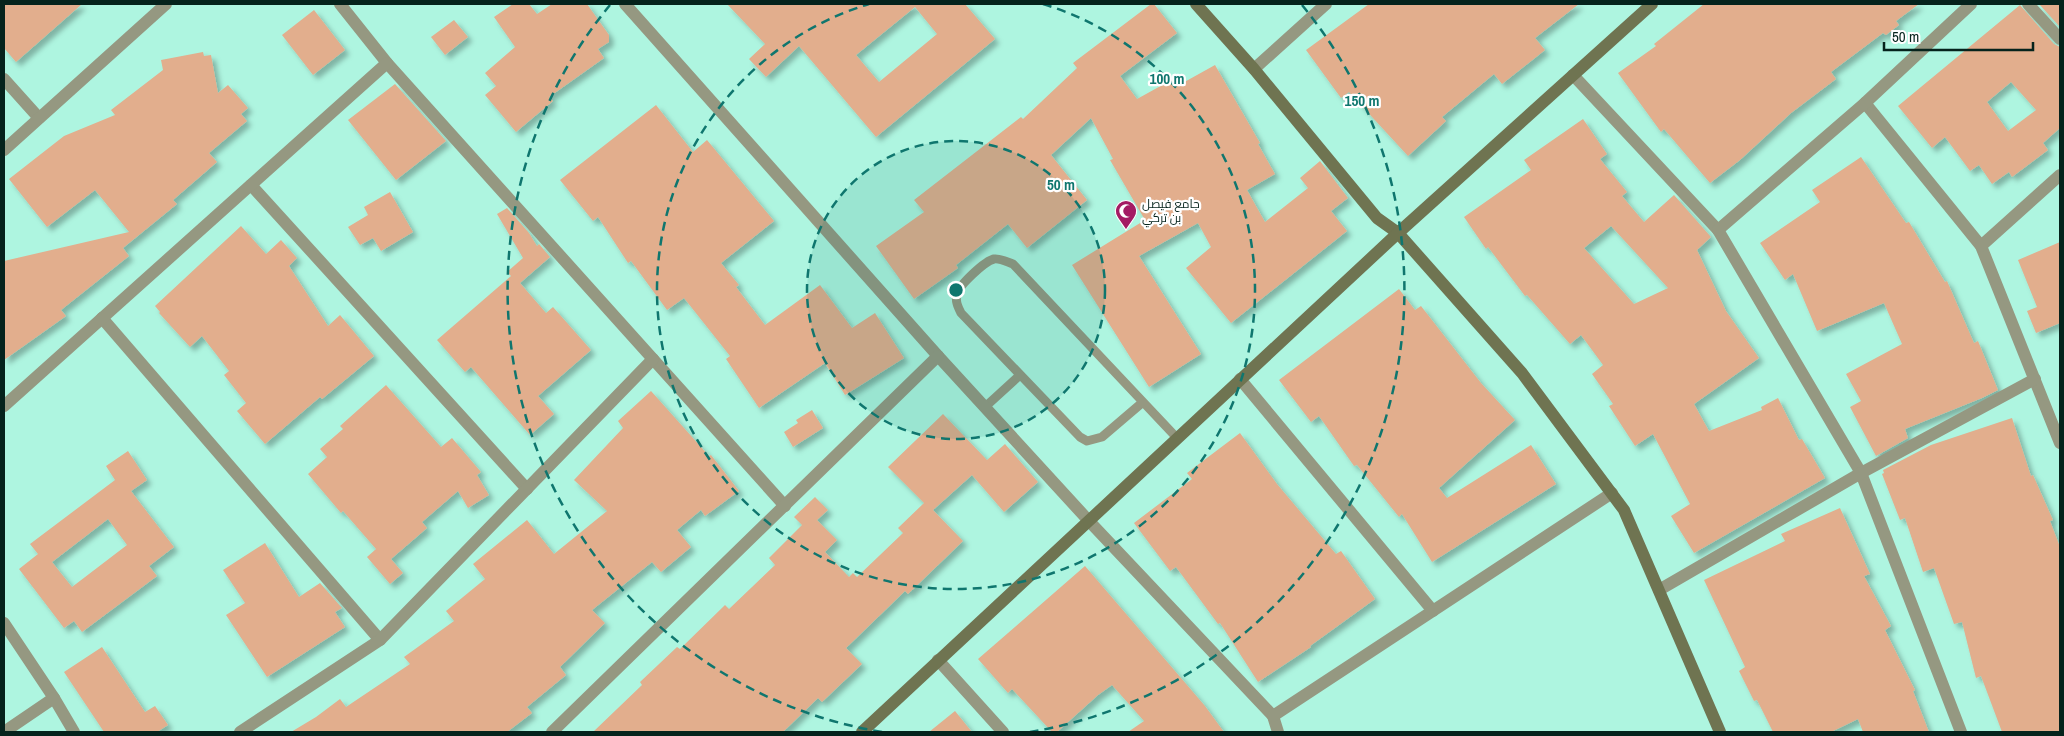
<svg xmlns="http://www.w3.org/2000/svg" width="2064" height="736" font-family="'Archivo Narrow',Cairo,sans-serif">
<defs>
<filter id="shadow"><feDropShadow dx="4.5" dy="4.5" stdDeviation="2.5" flood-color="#0004"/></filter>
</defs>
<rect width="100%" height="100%" fill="#aef5e0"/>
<g fill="#e2ae8d" fill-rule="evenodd" filter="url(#shadow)">
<path d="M4 4H82L16 62 4 48Z"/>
<path d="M513 4H529L537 14 552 4H587L609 35V42L598 49 604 58 549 97 553 101 516 132 485 95 496 86 485 73 515 47 494 17Z"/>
<path d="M727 4H965L995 39 876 137 799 46 766 77 749 59 765 44ZM915 7 937 34 879 82 856 55Z"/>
<path d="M1151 4H1154L1177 33 1120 76 1137 99 1175 78 1179 85 1215 65 1260 143 1258 144 1275 174 1247 190 1265 222 1308 188 1300 178 1320 161 1348 198 1331 211 1347 231 1231 323 1186 268 1211 247 1198 223 1139 256 1201 354 1149 387 1072 265 1145 220 1110 160 1113 159 1091 118 1051 155 1087 200 1027 248 1008 224 956 265 958 268 914 299 876 246 924 212 914 200 1021 117 1023 119 1077 68 1073 63Z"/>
<path d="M1369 4H1579L1535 38 1545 50 1502 84 1494 74 1442 117 1446 121 1408 156 1349 92 1341 98 1306 50Z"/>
<path d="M1704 4H1919L1896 21 1899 25 1886 35 1883 33 1831 72 1836 79 1791 113 1740 160 1710 183 1664 129 1661 132 1618 73 1656 46 1654 44Z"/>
<path d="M2039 4H2060V27Z"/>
<path d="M2020 5 2054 44 2060 47V128L2043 143 2048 150 2012 177 2009 172 1992 184 1979 165 1970 171 1945 137 1932 148 1898 106ZM2011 82 2036 110 2008 131 1987 102Z"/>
<path d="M314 10 345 50 313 75 282 35Z"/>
<path d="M454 20 468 37 445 55 431 37Z"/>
<path d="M203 52 204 56 211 55 218 93 228 85 248 108 241 114 247 121 209 153 217 162 173 200 177 204 123 248 129 256 61 310 66 316 4 360V261L129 232 95 190 47 227 9 179 64 136 115 115 111 110 163 70 161 60Z"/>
<path d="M395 84 446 141 396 180 348 120Z"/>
<path d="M656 105 693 152 707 140 774 221 721 263 739 285 736 287 765 325 820 285 852 328 875 313 904 358 845 395 825 363 759 408 726 359 730 356 684 298 667 310 631 261 628 263 598 217 593 221 560 180Z"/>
<path d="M1583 119 1607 154 1600 159 1627 192 1622 196 1644 222 1674 195 1711 237 1697 250 1726 311 1759 358 1694 404 1709 431 1762 410 1761 407 1778 398 1799 440 1802 439 1825 478 1694 553 1671 516 1690 504 1653 434 1635 446 1609 406 1613 404 1592 374 1603 365 1581 335 1570 344 1527 295 1525 296 1488 247 1486 249 1464 217 1531 170 1524 160ZM1611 226 1668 288 1634 304 1584 248Z"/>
<path d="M1861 157 1906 223 1909 222 1945 282 1947 281 1974 343 1978 341 1998 390 1982 398 1905 429 1908 438 1876 456 1850 407 1861 401 1846 374 1902 344 1884 303 1817 331 1793 274 1785 280 1760 243 1820 202 1812 190Z"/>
<path d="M390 192 413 232 381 251 373 238 360 245 348 227 368 215 364 207Z"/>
<path d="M507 208 529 233 537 246 539 244 550 257 520 283 546 313 553 307 591 350 538 396 554 414 530 435 471 367 465 372 437 340 511 276 507 272 523 258 497 214Z"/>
<path d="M241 226 266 254 281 240 297 258 289 266 328 326 340 315 374 356 322 399 320 397 265 444 237 411 246 403 224 375 229 371 202 336 190 347 159 313 160 312 155 306Z"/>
<path d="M2060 242V323L2036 333 2027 311 2037 307 2018 260Z"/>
<path d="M1399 289 1415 310 1421 306 1481 383 1515 420 1439 488 1447 498 1531 445 1556 484 1432 562 1402 514 1399 517 1357 465 1354 466 1319 416 1311 422 1279 380Z"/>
<path d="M386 385 441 447 452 438 481 472 477 475 489 495 468 508 458 491 422 522 427 528 391 559 403 573 390 584 367 557 376 549 343 511 341 513 308 474 327 457 320 449 343 429 340 426Z"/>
<path d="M651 391 709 456 711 455 739 491 705 516 701 510 677 530 691 547 661 572 652 562 592 610 605 623 560 667 566 675 527 707 532 713 507 732H291L316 717 340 699 346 707 410 664 404 657 454 621 446 611 485 579 473 564 527 520 554 554 607 511 574 480 623 428 618 421Z"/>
<path d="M812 410 823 428 793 447 784 432 798 423 796 420Z"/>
<path d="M943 414 987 460 1005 444 1038 482 1004 512 972 475 933 510 963 541 908 594 905 591 846 648 862 664 822 702 818 698 783 732H593L642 685 640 682 677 647 680 649 725 605 729 609 775 565 769 558 802 525 794 517 815 497 828 510 817 520 837 540 825 552 849 577 853 573 857 577 903 533 898 528 924 503 888 467Z"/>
<path d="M2012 418 2031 476 2033 475 2053 520 2050 521 2060 547V732H2002L1981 676 1976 678 1962 622 1954 624 1934 568 1923 572 1905 518 1900 520 1882 474 1884 473 1883 470 1931 445Z"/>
<path d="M1240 433 1277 484 1336 554 1341 551 1375 599 1310 646 1311 647 1258 682 1220 623 1218 624 1176 567 1170 571 1134 523 1192 479 1187 473Z"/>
<path d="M128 451 147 480 131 491 174 547 149 566 157 576 82 632 74 621 64 628 19 569 38 554 30 544 115 480 106 466ZM108 519 127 545 72 587 52 562Z"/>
<path d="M1840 508 1870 574 1864 576 1891 626 1885 630 1915 690 1913 691 1929 732H1863L1858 719 1831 732H1773L1757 700 1754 701 1739 671 1745 667 1704 580 1785 541 1781 534Z"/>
<path d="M265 543 299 597 320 583 342 608 335 612 345 627 267 677 226 615 245 603 223 570Z"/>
<path d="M1085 566 1205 706 1224 732H1128L1144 721 1112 685 1098 695 1057 732H1052L1012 689 1008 693 978 659Z"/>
<path d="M102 647 145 712 155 706 168 725 157 732H104L64 672Z"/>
<path d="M955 711 972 732H929Z"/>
</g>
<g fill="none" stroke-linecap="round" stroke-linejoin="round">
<g stroke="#959881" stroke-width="9">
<path d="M1143 402 1102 437 1087 441 1080 437 961 313C958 307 955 301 957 294 959 285 985 261 994 259 1000 258 1007 262 1013 264L1177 438"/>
<path d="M985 407 1020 375"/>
</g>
<g stroke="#959881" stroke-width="12">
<path d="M340 4 387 63 785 506"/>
<path d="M625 4 938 356 1088 520 1273 716 1278 732"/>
<path d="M2028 4 2060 39"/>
<path d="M1254 69 1326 4"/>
<path d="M1573 75 1718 230 1861 473 1961 732"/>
<path d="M4 79 39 118"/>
<path d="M1865 103 1981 246 2060 443"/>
<path d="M4 150 166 4"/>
<path d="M251 185 527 489"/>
<path d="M1718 230 1865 103 1971 4"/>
<path d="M1981 246 2060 175"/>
<path d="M102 318 380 640"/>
<path d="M1240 379 1433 611"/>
<path d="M4 406 387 63"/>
<path d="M1659 590 1861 473 2035 379"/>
<path d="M4 623 54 698"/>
<path d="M938 660 1003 732"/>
<path d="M1273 716 1612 493"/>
<path d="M4 732 54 698 74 732"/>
<path d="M240 732 380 640 653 359"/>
<path d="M552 732 938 356"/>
</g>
<g stroke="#6f7451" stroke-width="12">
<path d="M1196 4 1254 69 1377 218 1398 233 1522 373 1624 510 1720 732"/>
<path d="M862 732 1398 233 1652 4"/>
</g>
</g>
<circle cx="956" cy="290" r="149" fill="#0f766e" fill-opacity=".12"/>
<g fill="none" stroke="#0f766e" stroke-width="2.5" stroke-dasharray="9 6">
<circle cx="956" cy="290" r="149"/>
<path d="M1043 4A299 299 0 1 1 869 4"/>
<path d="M882 732A448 448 0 0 1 610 5M1302 5A448 448 0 0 1 1030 732"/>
</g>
<defs>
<g id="mosque-pin" transform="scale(1.125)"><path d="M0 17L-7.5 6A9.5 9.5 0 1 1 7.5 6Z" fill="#a41b64" stroke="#fff"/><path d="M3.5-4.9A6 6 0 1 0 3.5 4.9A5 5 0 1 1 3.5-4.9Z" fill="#fff"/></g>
</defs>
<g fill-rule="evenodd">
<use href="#mosque-pin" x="1126" y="211"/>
</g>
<g text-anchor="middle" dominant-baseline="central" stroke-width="4.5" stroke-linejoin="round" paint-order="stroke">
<g font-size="12" fill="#05231c" stroke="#fff" text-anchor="start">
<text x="1142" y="204">جامع فيصل<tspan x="1142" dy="14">بن تركي</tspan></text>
</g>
</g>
<circle cx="956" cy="290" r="8" fill="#0f766e" stroke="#fff" stroke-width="2.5"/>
<g font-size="15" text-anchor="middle" font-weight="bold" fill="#0f766e" stroke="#fff" stroke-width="4.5" stroke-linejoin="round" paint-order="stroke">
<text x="1167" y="84">100 m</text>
<text x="1362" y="106">150 m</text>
<text x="1061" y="190">50 m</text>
</g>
<rect width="2064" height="736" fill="none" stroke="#05231c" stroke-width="10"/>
<path d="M1884 42v8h149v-8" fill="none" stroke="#05231c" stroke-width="2.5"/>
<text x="1892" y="42" font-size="15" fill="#05231c" stroke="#ffffff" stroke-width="4" paint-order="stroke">50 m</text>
</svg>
